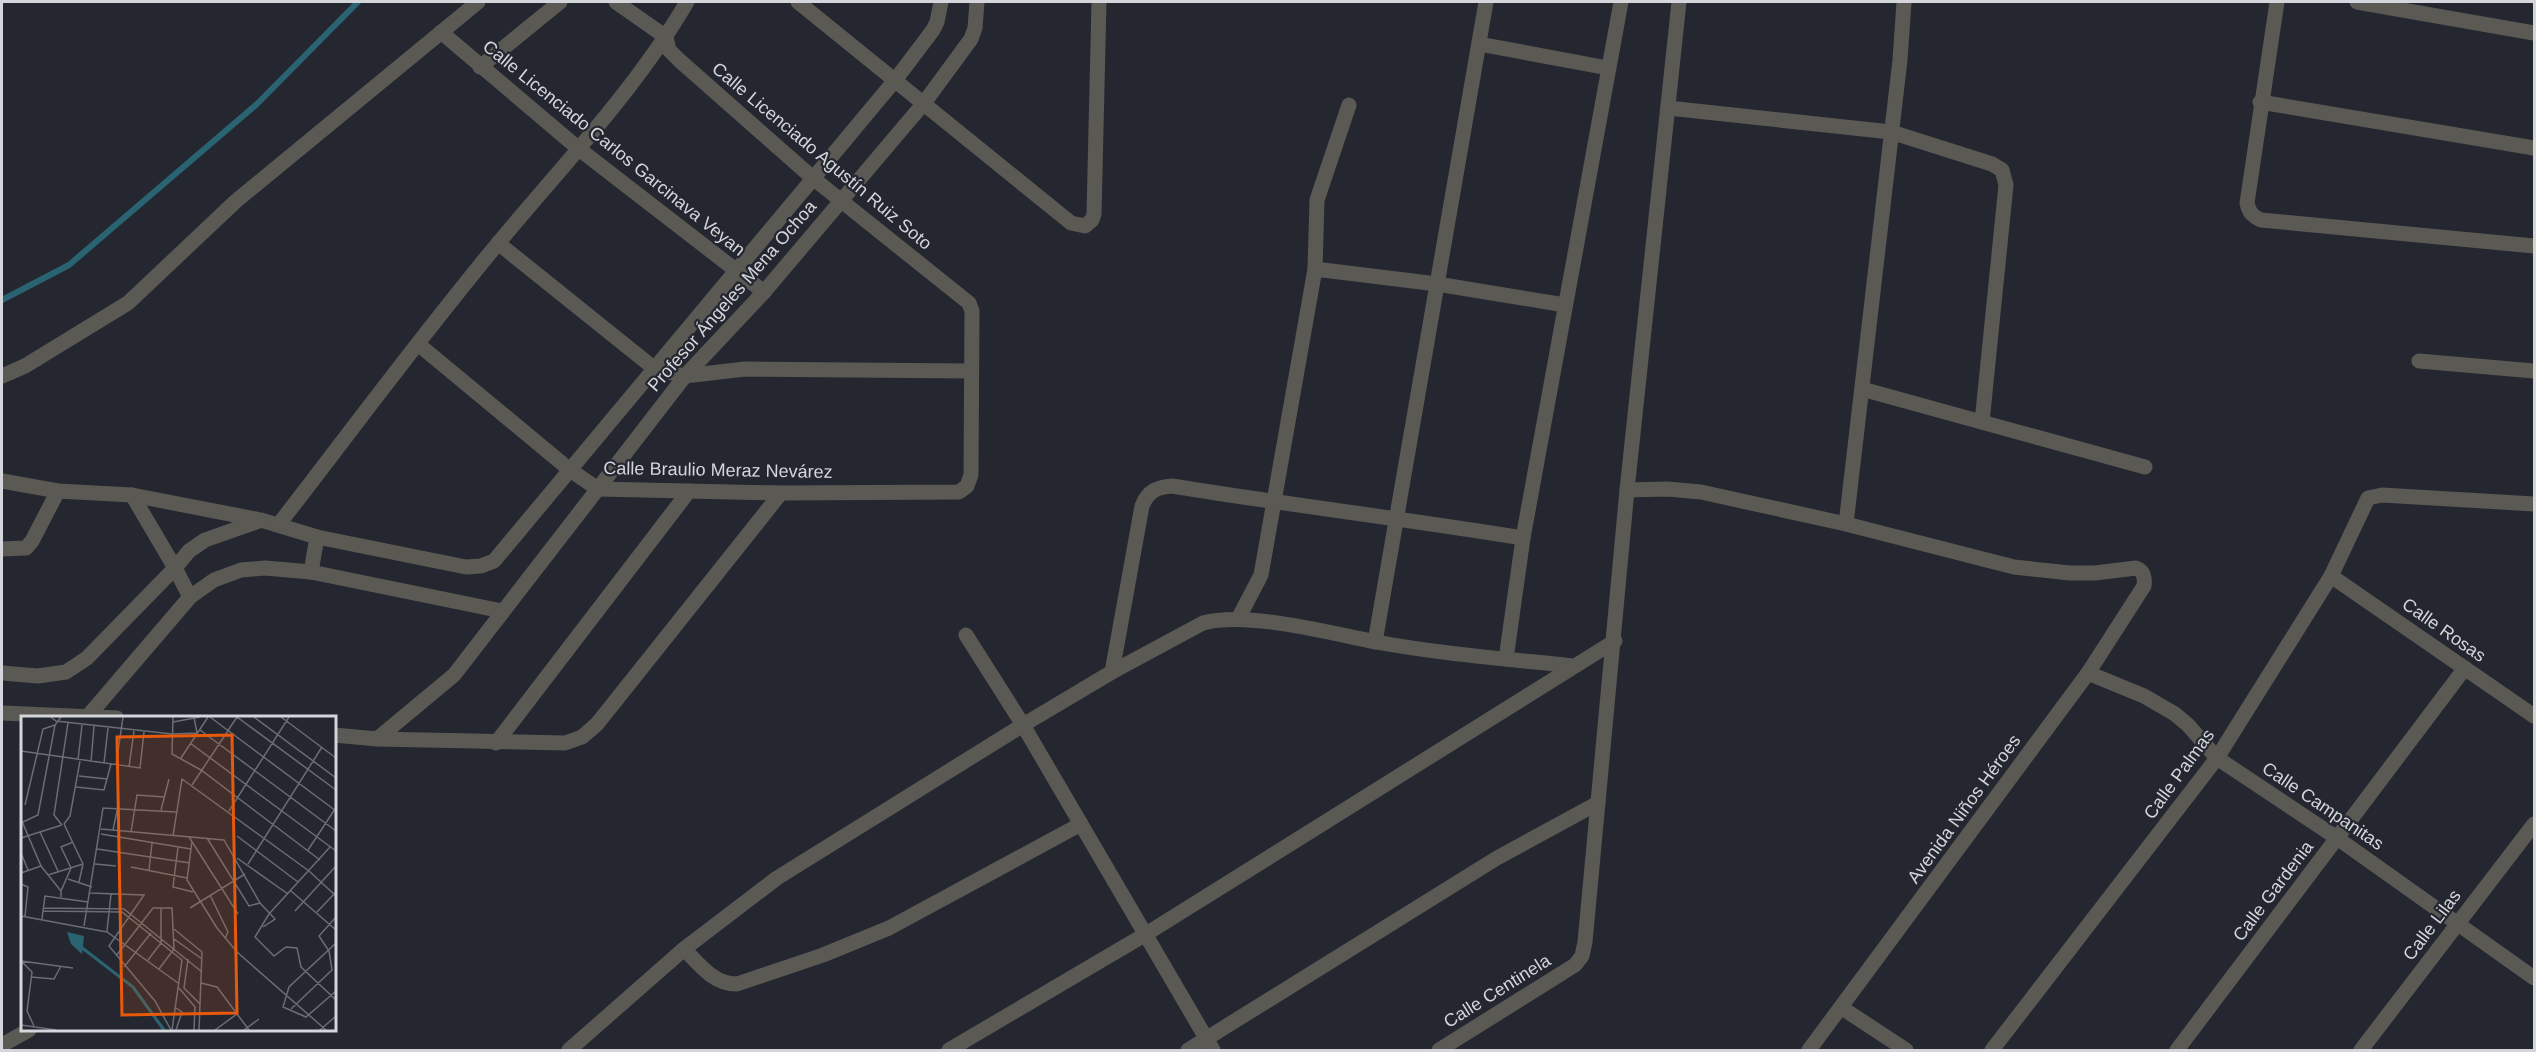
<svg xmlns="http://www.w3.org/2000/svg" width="2536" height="1052" font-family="Arial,sans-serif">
<rect width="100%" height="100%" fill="#252730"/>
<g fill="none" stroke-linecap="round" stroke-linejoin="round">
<path stroke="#2a6472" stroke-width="6" d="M2 300 69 265 257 104 358 2"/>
<g stroke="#5a5954" stroke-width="15">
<path d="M798 2 1071 223 1085 226 1092 220 1094 214 1099 2"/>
<path d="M2277 2 2247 203C2249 212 2252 216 2261 220L2534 246"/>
<path d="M2357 2 2534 33"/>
<path d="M441 32 579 149 764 292"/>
<path d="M1479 44 1608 68"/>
<path d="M480 67 560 2"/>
<path d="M2260 102 2534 148"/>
<path d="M1668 108 1891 132 1992 164 2002 170 2006 185 1982 422"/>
<path d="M498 243 655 369 685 376 745 369 971 371"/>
<path d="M1315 269 1437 284 1565 305"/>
<path d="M418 344 570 470 598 489 781 493 959 492 967 486 971 475 972 311 969 303 814 179 679 60 669 50 666 37 616 2"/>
<path d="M2419 361 2534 371"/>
<path d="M2 376 25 366 128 303 236 201 478 2"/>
<path d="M1862 389 2145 467"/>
<path d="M2 481 58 491 132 495 261 520 317 537 466 567 481 566 494 561 896 79 933 30 937 22 941 2"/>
<path d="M1627 490 1667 489 1701 492 1846 524 2014 567 2070 573H2095L2136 568C2144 571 2145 578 2144 586L2088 673 1809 1050"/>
<path d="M132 495 175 568 190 597"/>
<path d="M279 524C352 430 423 333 500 241 564 164 636 89 687 2"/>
<path d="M1846 524 1900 60 1904 2"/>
<path d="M2 549 26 548 32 541 58 491"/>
<path d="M311 572 317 537"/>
<path d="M2331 576 2534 716"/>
<path d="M1238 619 1261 575 1315 269 1317 200 1349 105"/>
<path d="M966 635 1023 725 1213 1050"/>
<path d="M1375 642 1486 2"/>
<path d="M1506 659 1523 538 1621 2"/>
<path d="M1112 672 1142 506C1148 491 1157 487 1172 486 1289 505 1406 519 1523 538"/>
<path d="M2 673 38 676 66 672 87 658 175 568 189 551 205 540 259 521"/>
<path d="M2088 673 2144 696 2175 714 2188 725 2217 758 2337 838 2534 978"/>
<path d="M2 713 117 718"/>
<path d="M89 715 190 597 214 580 241 570 265 568 311 572 502 611"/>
<path d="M334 735 377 739 565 743 582 737 597 724 781 493"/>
<path d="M377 739 454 675 685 376 764 292 841 201 924 103 971 39 975 28 977 2"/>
<path d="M496 743 689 491"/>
<path d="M684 949C700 965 713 984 737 984L823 955 889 928 1081 824"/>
<path d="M1842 1008 1906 1050"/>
<path d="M2 1045 29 1030"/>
<path d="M569 1050 684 949 777 878 1023 725 1112 672 1203 623C1248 611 1329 633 1376 642 1441 654 1507 659 1573 666"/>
<path d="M949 1050 1146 934 1615 641"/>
<path d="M1188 1050 1497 858 1598 803"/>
<path d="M1439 1050 1575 965 1582 956 1585 942 1627 490 1679 2"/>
<path d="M1992 1050 2217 758 2331 576 2368 498 2382 495 2534 504"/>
<path d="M2177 1050 2465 668"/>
<path d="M2361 1050 2534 824"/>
</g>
</g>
<g text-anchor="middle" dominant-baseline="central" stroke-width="4.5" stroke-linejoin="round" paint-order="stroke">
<g font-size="18" fill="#d4d6dc" stroke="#252730">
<text transform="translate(614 148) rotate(39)">Calle Licenciado Carlos Garcinava Veyan</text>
<text transform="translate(822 156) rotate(40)">Calle Licenciado Agustín Ruiz Soto</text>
<text transform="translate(732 296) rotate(-49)">Profesor Ángeles Mena Ochoa</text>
<text transform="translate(718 470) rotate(1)">Calle Braulio Meraz Nevárez</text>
<text transform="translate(2444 630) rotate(35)">Calle Rosas</text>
<text transform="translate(2179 774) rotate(-54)">Calle Palmas</text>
<text transform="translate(2323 806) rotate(34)">Calle Campanitas</text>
<text transform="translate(1964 809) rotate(-54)">Avenida Niños Héroes</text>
<text transform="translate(2273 891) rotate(-53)">Calle Gardenia</text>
<text transform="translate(2432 925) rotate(-53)">Calle Lilas</text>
<text transform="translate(1497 991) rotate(-32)">Calle Centinela</text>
</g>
</g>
<g transform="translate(21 716)">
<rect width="315" height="315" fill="#252730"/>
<path d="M46 216 63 220 61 238 50 228Z" fill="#2a6472"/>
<path fill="none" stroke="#2a6472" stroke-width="3" d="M60 231 112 271 143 314"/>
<path fill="none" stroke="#6b6d75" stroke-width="1.5" d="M30 1 35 5 151 18 176 17 173 1M152 1 151 38 180 54 299 144M189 1 315 95M216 1 315 74M233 1 315 62M260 1 315 42M152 6 179 1M179 14 315 115M169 27 315 135M0 35 119 52 123 16M160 42 187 1M57 44 61 9M70 46 73 10M83 47 87 12M95 49 102 1M108 51 113 15M58 60 86 63M171 69 216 1M55 71 83 74 90 48M4 89 22 13 34 9M140 94 148 63M208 95 268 1M0 103 20 150 40 175V181M2 106 17 99 34 9 40 1M43 108 49 100 59 45M43 108 62 148M41 109 33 99 47 7M80 113 203 124 239 187 254 203 242 211M92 114 97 90M19 116 37 155M110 116 116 79 143 81M80 118 170 133M152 120 161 63 288 155 315 180M216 120 277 166M168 121 217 198M0 122 41 109M186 122 228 190 239 187M171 125 166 164 196 212 216 236 305 314M157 131 152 171 172 176M309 131 248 198 234 221 253 240 265 231 276 232 280 251 315 284M76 133 169 147M287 134 314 93M0 137 7 154M216 142 267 178M74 148 95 150M227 148 301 31M110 151 166 162M128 154 131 127M0 157 20 150M27 159 62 148M47 163 71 171M58 166 62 148M0 168 7 171 4 200M40 175 50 152 40 131 52 126M270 175 315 214M69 177 123 179 88 230 134 285 150 314M189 179 207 216 204 222M22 192 103 193 181 256M169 192 224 158M22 195 101 196 161 244 151 314M274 195 315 150M296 196 315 176M0 200 86 216 157 267M21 203 24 180 67 186M63 210 82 92 155 96M153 213 181 236 178 314M86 215 90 178M153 223 181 243M315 227 268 271 262 291 285 301 315 275M95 240 132 192H151L153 233 138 253M167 243 163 272 179 288M127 244 140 227V192M0 245 11 256 6 295 13 310M0 245 52 252M103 251 130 217M10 261 33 263 40 250M180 267 196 271 228 314M158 272 174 291 173 314M155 292 161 296 155 314M270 293 311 254 308 235 298 220 315 201M0 309 35 314M194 314 216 298M223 314 238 303M299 314 315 300"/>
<path fill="#e8590c" fill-opacity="0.15" stroke="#e8590c" stroke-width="3" d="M211 19 216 297 101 299 96 21Z"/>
<rect width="315" height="315" fill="none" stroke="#d4d6dc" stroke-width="3"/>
</g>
<rect width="2536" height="1052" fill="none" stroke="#d4d6dc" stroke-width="6"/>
</svg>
